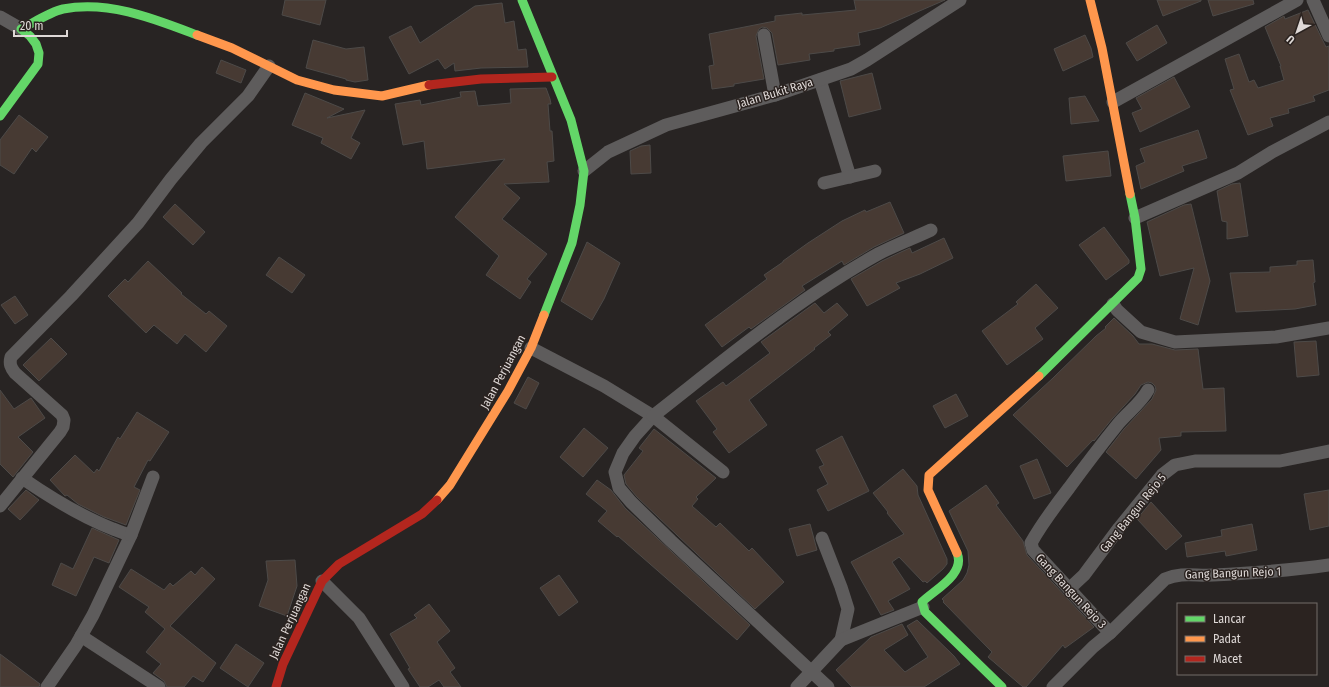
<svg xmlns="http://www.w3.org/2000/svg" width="1329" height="687" font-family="'Fira Sans Condensed',sans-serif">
<rect width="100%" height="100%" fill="#282423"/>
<g fill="#473a33" stroke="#4d4a48">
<path d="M285 0H326L320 25 282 15Z"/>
<path d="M854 0H945L880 28 858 33 860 45 834 49V51L809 54 810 60 778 65 772 33 767 28 762 27 759 29 756 36 764 79 734 84V86L712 89 709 66 714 65 709 34 775 21V16L802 13V15L856 10Z"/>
<path d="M1157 0H1201V1L1163 16Z"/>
<path d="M1208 0H1253L1254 4 1213 16Z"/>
<path d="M502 3 505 23 514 21 518 50 526 49 528 67 481 68 455 71 454 63 445 69 438 59 409 74 389 37 411 26 420 43 475 6Z"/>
<path d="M1308 10 1322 39 1326 47 1329 46V90L1313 96 1315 101 1288 109 1289 113 1270 118 1273 126 1248 135 1230 90 1234 89 1225 59 1239 54 1249 82 1254 80 1258 88 1284 80 1280 66H1281L1265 27 1284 16 1285 19Z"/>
<path d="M1157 25 1167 43 1137 61 1126 43Z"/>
<path d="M1085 35 1091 48 1093 57 1063 71 1054 49Z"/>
<path d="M313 40 346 49 364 47 368 80 355 82 346 80V79L306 68Z"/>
<path d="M221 60 246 70 241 83 216 73Z"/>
<path d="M872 73 881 109 849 117 840 81Z"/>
<path d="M1174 77 1190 107 1140 132 1132 113 1142 109 1136 98Z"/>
<path d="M546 88 550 99 551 104H548L550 131H552L554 161 547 162 549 182 504 184 520 198 502 219 547 254 527 279 531 282 520 299 486 275 499 256 455 217 505 159 427 169 424 141 403 145 395 104 420 100 421 105 461 97 460 92 475 91 478 106 511 103 510 89Z"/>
<path d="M305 93 344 109 327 118 365 110 351 138 360 143 351 159 321 143 323 138 292 125Z"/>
<path d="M1085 96 1099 121 1071 124 1069 98Z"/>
<path d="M19 115 48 137 36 152 32 148 14 174 0 165V140Z"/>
<path d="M1198 130 1207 158 1182 166 1184 171 1141 189 1136 166 1145 162 1140 149Z"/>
<path d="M650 145 651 173 631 174 630 151 641 146Z"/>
<path d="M1108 151 1111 176 1066 181 1063 156Z"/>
<path d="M1240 183 1248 236 1227 239V222L1222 221 1217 191 1232 184Z"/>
<path d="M890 202 904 233 874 247 844 265 842 261 802 286 805 290 751 329 749 327 722 347 705 325 767 279 764 275 783 262V261L808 243 842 221 865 210 866 212Z"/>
<path d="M175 204 205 232 193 245 163 217Z"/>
<path d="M1191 204 1210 281 1198 325 1180 319 1194 268 1160 276 1147 222 1184 205Z"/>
<path d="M1104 227 1129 260V263L1106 280 1079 245Z"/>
<path d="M944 238 953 258 920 274 896 283 900 288 867 306 851 279 882 261 901 252 910 248 912 253Z"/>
<path d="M587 242 620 263 604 299 592 320 561 301Z"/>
<path d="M279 257 305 275 292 293 266 275Z"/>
<path d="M1313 260 1315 282 1313 283 1316 305 1295 309 1236 312 1230 273 1270 272V267L1297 265V261Z"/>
<path d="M148 261 182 293 181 294 206 314 209 311 227 326 206 352 185 334 177 344 154 325 146 333 108 296 125 279 128 282Z"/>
<path d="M1036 284 1058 308 1035 328 1043 339 1007 365 982 331 1018 304 1016 302Z"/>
<path d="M15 296 28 315 15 324 1 305Z"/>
<path d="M815 303 824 313 837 303 848 315 828 332 831 335 814 348 815 349 749 400 767 425 729 453 713 432 717 429 696 401 723 382 726 386 770 353 761 342Z"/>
<path d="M1114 318 1133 336 1139 344H1152L1175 350 1198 349 1203 389 1224 388 1226 431 1181 432V436L1159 438 1161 450 1136 479 1106 452 1124 429 1152 399 1156 390 1155 386 1152 383 1148 382 1141 385 1135 394 1112 419 1094 441 1093 440 1067 467 1013 415 1053 378 1096 336 1106 328 1105 327Z"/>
<path d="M51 338 67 354 39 381 23 365Z"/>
<path d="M1316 341 1319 375 1297 377 1294 342Z"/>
<path d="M528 377 539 383 526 409 514 403Z"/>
<path d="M0 390 14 409 31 398 45 418 18 437 33 452 13 477 0 464Z"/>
<path d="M956 394 968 416 945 428 933 406Z"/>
<path d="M137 412 169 432 150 461 148 460 134 487 140 490 126 525 104 517 78 504 67 495 65 496 50 480 75 455 94 473 97 469 99 471 118 437 120 439Z"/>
<path d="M584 428 608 448 583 477 560 457Z"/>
<path d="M654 429 716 478 696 497 698 499 692 506 716 527 720 523 749 551 752 548 784 582 755 609 677 535 637 497 626 484 624 475 643 451 639 448Z"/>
<path d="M842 436 869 491 828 511 817 490 828 484 819 467 824 465 816 450Z"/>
<path d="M1037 459 1051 493 1034 499 1020 466Z"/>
<path d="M903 469 917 486 918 495 947 559V564L943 569 927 583 925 581 923 582 899 557 892 562 910 589 888 601 894 610 881 615 851 562 904 534 887 513 888 512 873 493Z"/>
<path d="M597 480 611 490 625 508 750 625 737 640 618 536 617 537 598 521 607 511 586 494Z"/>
<path d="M986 485 999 503 996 505 1023 541 1027 555 1094 627 1065 648 1063 645 1026 687H1023L988 657 992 652 943 602 944 601 942 599 963 580 967 573 969 565 968 551 949 511Z"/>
<path d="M26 490 39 500 20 520 8 509Z"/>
<path d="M1329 490V526L1310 530 1304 494Z"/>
<path d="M1151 502 1182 536 1166 550 1137 519Z"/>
<path d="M810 524 817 550 797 556 789 529Z"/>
<path d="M1252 524 1257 550 1226 556 1225 551 1187 557 1185 543 1222 536 1221 530Z"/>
<path d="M92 528 119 540 109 563 94 557 76 596 52 585 61 563 73 569Z"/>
<path d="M295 560 297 586 287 616 259 606 268 580 266 561Z"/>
<path d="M202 567 215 579 170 626 216 663 203 682 193 676 184 687H167L164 681 153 673 161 664 146 652 165 629 145 612 149 607 119 587 131 569 164 590 170 583 173 586 191 571 195 575Z"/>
<path d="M559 575 578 602 559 616 540 588Z"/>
<path d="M429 604 450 631 437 642 455 668 450 672 461 687H444L439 680 428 687H420L408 669 410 668 390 634 417 618 414 615Z"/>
<path d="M917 620 954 656 960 664 924 687H852L836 670 871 637 902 624 908 635 884 650 905 672 928 657 907 626Z"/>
<path d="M236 644 264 663 248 687 220 668Z"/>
<path d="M0 654 40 684 39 687H0Z"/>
</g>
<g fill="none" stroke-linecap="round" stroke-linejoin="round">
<g stroke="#5e5c5c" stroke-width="13">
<path d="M1313 0 1329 36"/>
<path d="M0 17 21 29"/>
<path d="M764 35 775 95"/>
<path d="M820 80 850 177"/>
<path d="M1113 102 1297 0"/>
<path d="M584 171 608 152 666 125 775 95 851 69 867 60 960 0"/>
<path d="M824 183 875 171"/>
<path d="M1135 218 1238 173 1272 152 1329 122"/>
<path d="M1113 304 1117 310 1141 332 1175 342 1276 337 1329 328"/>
<path d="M531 348 604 386 653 416 635 436 623 453 615 472 619 488 631 502 671 541 828 687"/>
<path d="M723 472 653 416C726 359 797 299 878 254 895 245 914 238 931 230"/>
<path d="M22 478C51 498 80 516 113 529 119 531 125 534 131 535L93 615 76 645 47 687"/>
<path d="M0 506 60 432 63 427 64 420 62 415 15 373C11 368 9 364 11 357L71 296 138 223 171 179 201 143 248 96 269 66"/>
<path d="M131 535 153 477"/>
<path d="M822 538 841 587 848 609 841 640"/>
<path d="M322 581 359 618 403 687"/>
<path d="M1069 589 1084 575 1119 528 1162 475 1175 465 1195 461H1280L1329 451"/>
<path d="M1110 633 1165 579C1182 572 1195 576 1213 575 1252 573 1290 571 1329 565"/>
<path d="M81 636 159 687"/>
<path d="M797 687 841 640 923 607"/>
<path d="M1053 687 1093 647 1110 633 1033 550 1031 543C1042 523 1056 505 1069 488 1085 466 1101 445 1118 424 1127 413 1141 403 1148 390"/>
</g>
<g stroke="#63d668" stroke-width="9">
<path d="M522 0 571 120 584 171 580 205 572 243 544 315"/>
<path d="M0 116 38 64 39 53 36 44 30 36 21 29C33 23 50 12 63 9 109 0 155 19 197 35"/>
<path d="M1039 376 1138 278 1141 269 1135 218 1130 194"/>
<path d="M957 553C966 574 934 590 922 602L925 612 1002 687"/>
</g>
<g stroke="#ff974d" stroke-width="9">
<path d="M1090 0 1102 48 1130 194"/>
<path d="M197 35 232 48 297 80 334 90 382 96 429 85"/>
<path d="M437 500 450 485 508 391 531 348 544 315"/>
<path d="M957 553 928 490 929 475 1039 376"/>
</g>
<g stroke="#b3261e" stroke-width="9">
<path d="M429 85 481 79 552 77"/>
<path d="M276 687 283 664 322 581 339 564 422 514 437 500"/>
</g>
</g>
<g text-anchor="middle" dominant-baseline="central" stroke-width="3" stroke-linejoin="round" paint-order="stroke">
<g font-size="12" fill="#dfd9d7" stroke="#2b2320">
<text transform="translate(775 93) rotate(-17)">Jalan Bukit Raya</text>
<text transform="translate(503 372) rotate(-62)">Jalan Perjuangan</text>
<text transform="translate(1133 513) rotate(-51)">Gang Bangun Rejo 5</text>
<text transform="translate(1233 573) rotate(-2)">Gang Bangun Rejo 1</text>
<text transform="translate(1071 591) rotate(47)">Gang Bangun Rejo 3</text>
<text transform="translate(290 621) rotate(-65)">Jalan Perjuangan</text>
</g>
</g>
<rect x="1177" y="603" width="140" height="72" fill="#2b2320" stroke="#736c69"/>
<rect x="1185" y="616" width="20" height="6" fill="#63d668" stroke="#736c69"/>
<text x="1213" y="623" font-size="12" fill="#dfd9d7">Lancar</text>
<rect x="1185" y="636" width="20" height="6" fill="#ff974d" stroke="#736c69"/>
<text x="1213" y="643" font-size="12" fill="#dfd9d7">Padat</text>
<rect x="1185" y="656" width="20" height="6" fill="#b3261e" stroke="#736c69"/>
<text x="1213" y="663" font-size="12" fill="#dfd9d7">Macet</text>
<g transform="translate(1297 32) rotate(220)" stroke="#2b2320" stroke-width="3" paint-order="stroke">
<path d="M0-3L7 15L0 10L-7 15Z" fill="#dfd9d7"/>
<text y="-6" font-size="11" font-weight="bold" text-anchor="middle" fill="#dfd9d7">U</text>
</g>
<path d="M14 30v6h53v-6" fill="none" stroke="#dfd9d7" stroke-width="2"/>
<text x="20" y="30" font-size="12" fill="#dfd9d7" stroke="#2b2320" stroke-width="3" paint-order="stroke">20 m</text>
</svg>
